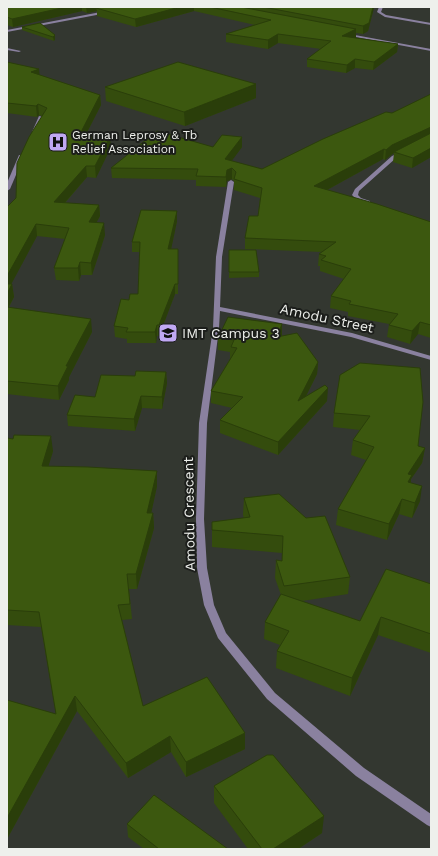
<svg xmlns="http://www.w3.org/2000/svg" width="438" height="856" font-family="'Work Sans',sans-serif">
<rect width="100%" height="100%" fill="#333730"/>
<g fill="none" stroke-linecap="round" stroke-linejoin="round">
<g fill="#8a819f" fill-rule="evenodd">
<path d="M379 7H383L381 12 386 15 431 23V25L385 17 377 12Z"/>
<path d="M106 11 107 13 7 32V30Z"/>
<path d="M344 33 431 49V51L345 35Z"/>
<path d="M7 48 21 51 19 52 7 50Z"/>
<path d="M39 116 43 117 36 133H32V132Z"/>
<path d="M402 151 407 152 396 158 359 191 358 195 361 198 370 201V203L357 200 352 195 355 189 392 156Z"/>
<path d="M19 155 24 156 10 189 7 191V183Z"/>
<path d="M231 180 234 182 222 257 220 307 352 333 431 356V360L351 337 220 311 219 328 207 423 204 519 207 568 214 605 226 633 275 693 364 768 431 814V827L427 825 356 776 267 699 218 638 204 605 197 568 196 519 199 423 213 328 216 257 228 182Z"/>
</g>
</g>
<g fill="#344c0d">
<path d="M7 7H374L368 31 363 34 356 33V38H355L398 44 397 52 373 70 355 68 346 73 307 67V59L321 49 278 43 268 49 226 42V34L255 25 194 11 136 27 97 16V11L87 13 82 11 13 27 7 25Z"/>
<path d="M40 23 55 39 54 41 22 30V27Z"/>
<path d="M7 62 39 75 100 95 101 105 85 136 111 147 96 178 87 177 65 203 99 205 100 216 96 223 105 235 92 275H81L79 281 56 280 54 268 65 239 37 236 11 284H12L14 297 9 307 92 332 69 377V380L59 400 7 394V207L16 198 42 116 39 115 37 117 7 113Z"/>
<path d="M105 87 256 98 185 126 106 101Z"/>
<path d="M431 94V157L412 168 393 162 394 153 391 155 385 160 383 159 327 190 431 222V338L418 334 410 344 387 337 389 324 348 316V312L330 308 331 296 344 279 320 271V266H318L319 254 322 252 245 249V238L258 216 260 198 234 190V181L232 179 227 181 226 187 196 186V180L112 178 111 168 213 147 242 137V147L231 161 262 169 392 113Z"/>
<path d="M177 211V221L171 249H178V294H175L159 336H157L156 343H127V339L115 337 114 326 129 300 138 294 140 252H132V242Z"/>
<path d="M229 250 259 272V277L229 278Z"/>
<path d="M282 324V336L318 362 317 374 306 396 327 401 278 455 220 433V420L232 408 211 403V391L230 359V352L218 350V338Z"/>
<path d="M166 372 167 383 162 409 142 408 135 431 68 426 67 415 95 397 135 376Z"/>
<path d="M340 375 418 446 425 448 422 463 411 479V483L420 501 412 518 399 514 387 540 336 525 338 509 366 460 351 455 353 440 360 430 333 427 334 413Z"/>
<path d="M7 438 53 451 48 467 157 471V486L151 513H153L154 528 137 589H129L132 619 122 620 143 706 245 733V749L186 777 171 752 128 778 77 711 7 839V700L56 714 41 627 7 625Z"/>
<path d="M244 498 350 577 348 594 302 601 360 621 431 584V653L378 635 350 696 276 668 277 651 280 645 264 639 265 622 281 595 275 578 276 560 282 561V553L212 547V522L244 518 243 515Z"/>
<path d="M214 786 322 833 298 849H248L214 803Z"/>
<path d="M127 824 228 849H144L128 837Z"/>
</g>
<g fill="#2a3e0a">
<path d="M66 7H82V11L13 27 12 19Z"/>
<path d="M86 7H133L96 8 97 11 87 13Z"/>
<path d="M180 7H194V11L136 27 135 19Z"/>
<path d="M373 7H374V8L368 31 363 34V26Z"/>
<path d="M356 29V38L342 45V36Z"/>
<path d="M278 34V43L268 49V40Z"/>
<path d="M55 35V39L54 41 53 37Z"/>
<path d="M398 44 397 52 373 70 374 62Z"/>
<path d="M355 59V68L346 73 347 65Z"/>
<path d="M39 69 40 79 31 72Z"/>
<path d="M256 84V98L185 126 184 112Z"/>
<path d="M100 95 101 105 80 146 79 136Z"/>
<path d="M38 104 39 115 37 117 36 106Z"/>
<path d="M431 127V136L394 152V153L391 155 385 160 386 150 392 145Z"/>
<path d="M110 137 111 147 96 178 95 166Z"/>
<path d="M242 137V147L225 170V159Z"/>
<path d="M431 148V157L412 168 413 158Z"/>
<path d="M384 149 383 159 314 197V186Z"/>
<path d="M86 166 87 177 55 214 54 202Z"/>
<path d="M232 168V179L227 181 226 187V177L227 170Z"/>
<path d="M99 205 100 216 90 234 89 222Z"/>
<path d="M177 211V221L169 259 168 249Z"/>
<path d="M104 223 105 235 92 275 91 263Z"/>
<path d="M36 224 37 236 7 292V276Z"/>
<path d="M80 262 81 275 79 281 78 268Z"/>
<path d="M12 284 14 297 7 310V294Z"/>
<path d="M175 284V294L159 336V325Z"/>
<path d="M91 319 92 332 69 377V380L59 400 58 386 66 366Z"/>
<path d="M420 322 418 334 410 344 412 331Z"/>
<path d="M282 324V336L277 337Z"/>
<path d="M157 325V336L156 343 155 332Z"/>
<path d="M318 362 317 374 297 414 298 401Z"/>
<path d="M166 372 167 383 162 409V397Z"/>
<path d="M328 388 327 401 278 455V442Z"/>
<path d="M141 396 142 408 135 431 134 419Z"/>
<path d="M51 436 53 451 44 481 42 466Z"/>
<path d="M425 448 422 463 411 479 410 490 406 497 408 474Z"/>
<path d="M157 471V486L148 528 147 513Z"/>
<path d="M422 486 420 501 412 518 415 503Z"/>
<path d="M402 499 399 514 387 540 389 524Z"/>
<path d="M153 513 154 528 137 589 136 574Z"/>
<path d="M381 617 378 635 350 696 352 678Z"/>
<path d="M75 696 77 711 7 839V818Z"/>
<path d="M245 733V749L186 777V762Z"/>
<path d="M170 736 171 752 128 778 126 763Z"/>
<path d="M324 816 322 833 298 849H273Z"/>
</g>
<g fill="#3c580f" stroke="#2a3e0a">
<path d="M7 7H66L12 19 7 17Z"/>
<path d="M102 7H180L135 19 96 8Z"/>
<path d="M210 7H241L356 29 342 36 398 44 374 62 355 59 347 65 307 59 331 41 278 34 268 40 226 34 271 20Z"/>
<path d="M263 7H373L369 23 363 26Z"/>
<path d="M40 23 55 35 53 37 22 27Z"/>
<path d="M7 62 39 69 31 72 100 95 79 136 110 137 95 166H86L54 202 99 205 89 222 104 223 91 263 80 262 78 268H54L69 228 36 224 7 276V207L16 198 17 163 29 137 47 108 38 104 36 106 7 103Z"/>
<path d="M178 62 256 84 184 112 105 87Z"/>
<path d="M431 94V127L392 145 386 150 384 149 314 186 377 204 431 222V281L430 282 431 283V325L420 322 412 331 389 325 398 314 349 304 351 301 331 296 351 269 321 260 326 256 319 254 336 242 245 238 249 216H258L262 188 234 179 236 172 232 168 227 170 226 177 196 176 198 169 111 168 157 131 213 147 222 135 242 137 225 159 262 169 323 139 386 112 392 113Z"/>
<path d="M431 133V148L413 158 394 152Z"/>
<path d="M141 210 177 211 168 249H178V284H175L159 325H157L155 332H126L128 328 114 326 121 299 129 300 130 294H138L140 242H132Z"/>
<path d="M229 250H256L259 272H229Z"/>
<path d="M7 284H12L7 294Z"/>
<path d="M7 307 91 319 66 366H68L58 386 7 381Z"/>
<path d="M228 317 282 324 277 337 297 333 318 362 298 401 325 385 328 388 278 442 220 420 243 397 211 391 237 348 231 347 234 340 218 338Z"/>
<path d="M360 363 420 368 423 402 418 446 425 448 408 474 412 475 408 482 422 486 415 503 402 499 389 524 338 509 374 447 353 440 370 416 334 413 340 375Z"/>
<path d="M136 371 166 372 162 397 141 396 134 419 67 415 75 395 95 397 101 375 135 376Z"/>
<path d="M14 435 51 436 42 466 88 467 157 471 147 513H153L136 574H127L130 604 118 605 143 706 207 677 245 733 186 762 170 736 126 763 75 696 7 818V700L56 714 39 612 7 610V438L13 439Z"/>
<path d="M279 494 306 518 325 516 350 577 284 586 276 560 282 561 283 536 212 530V522L250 517 244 498Z"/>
<path d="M386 569 431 584V634L381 617 352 678 277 651 289 631 265 622 281 594 360 621Z"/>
<path d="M267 755H273L324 816 273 849H262L214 786Z"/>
<path d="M154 795 228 849H159L127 824Z"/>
</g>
<defs>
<g id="hospital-square" transform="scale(1)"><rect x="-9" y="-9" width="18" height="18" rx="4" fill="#c0a8f3" stroke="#1c1e1b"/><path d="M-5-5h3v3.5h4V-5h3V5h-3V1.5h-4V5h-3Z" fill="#111"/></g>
<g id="school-square" transform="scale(1)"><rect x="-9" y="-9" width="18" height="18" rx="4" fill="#c0a8f3" stroke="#1c1e1b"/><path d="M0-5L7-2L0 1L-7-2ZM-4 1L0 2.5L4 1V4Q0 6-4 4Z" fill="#111"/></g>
</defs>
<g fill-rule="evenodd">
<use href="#hospital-square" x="58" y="142"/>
<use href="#school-square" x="168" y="333"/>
</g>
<g text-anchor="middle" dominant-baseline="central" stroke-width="4" stroke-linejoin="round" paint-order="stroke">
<g font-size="12" fill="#eef0ec" stroke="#1c1e1b" text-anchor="start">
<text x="72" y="135">German Leprosy &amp; Tb<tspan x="72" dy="14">Relief Association</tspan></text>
</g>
<g font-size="14" fill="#eef0ec" stroke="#1c1e1b">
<text transform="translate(327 318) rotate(12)">Amodu Street</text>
<text transform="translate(189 514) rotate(-91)">Amodu Crescent</text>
</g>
<g font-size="14" fill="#eef0ec" stroke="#1c1e1b" text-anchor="start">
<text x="182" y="333">IMT Campus 3</text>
</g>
</g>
<rect width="438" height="856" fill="none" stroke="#eef0ec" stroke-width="16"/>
</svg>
